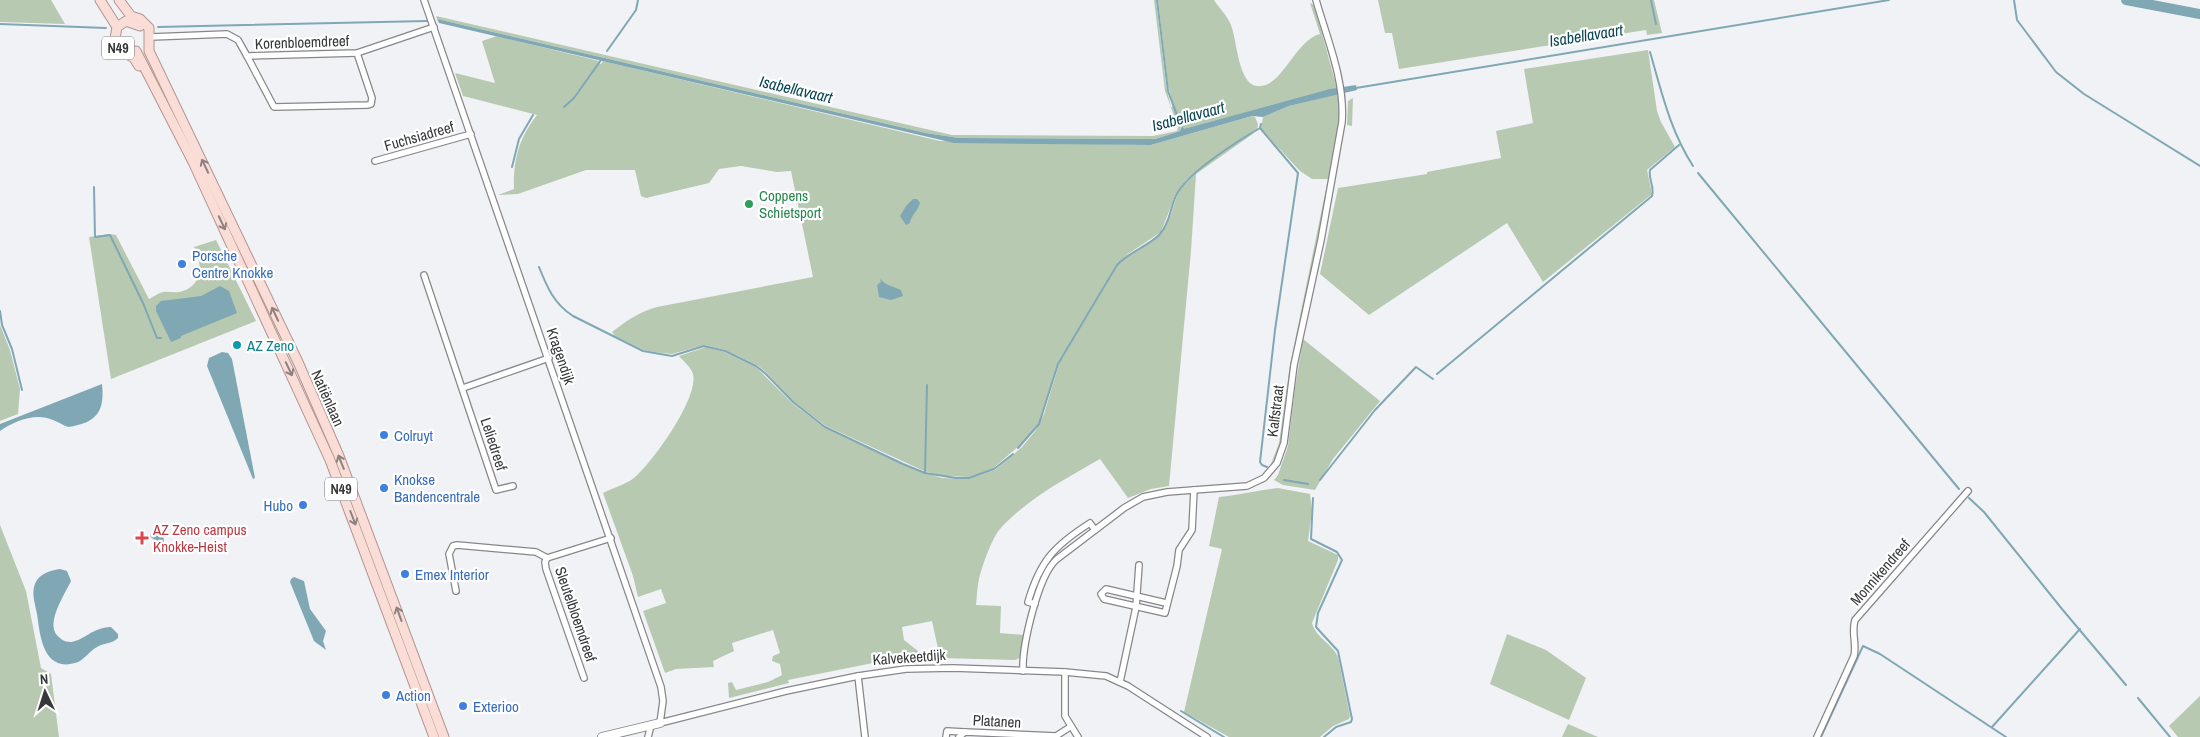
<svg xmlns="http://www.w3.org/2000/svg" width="2200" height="737" font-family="'Archivo Narrow',sans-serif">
<rect width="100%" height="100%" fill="#f1f2f6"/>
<g fill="#b8c9b2">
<path d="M0 0H51L65 24 0 22Z"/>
<path d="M1154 0H1156L1166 85 1171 107 1173 106 1168 85 1158 0H1214C1219 8 1227 15 1231 25 1237 40 1238 84 1257 86 1282 89 1294 41 1320 34L1310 3 1314 5 1337 88 1184 130 1181 127 1180 131 1155 139 959 138 926 133 437 19 436 16 952 135 1153 136 1177 131 1178 127 1165 91Z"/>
<path d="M1378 0H1654L1662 33 1647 35 1646 30 1399 69 1392 33H1385Z"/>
<path d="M497 36 599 61 598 63 601 64 603 61 940 141 1151 145 1252 116 1255 117 1258 124 1257 129 1186 180 1175 196 1161 232 1128 254 1116 265 1058 364 1041 419 1035 429 1020 445 991 470 969 477 943 476 924 471 826 426 794 402 767 373 757 365 725 350 705 345 672 354 654 352 644 350 615 336 612 332C626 321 639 312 657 307L813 277 791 171 777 172 741 166 719 169 709 183 646 198 641 196 635 170H586L518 194 498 195 514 189C513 160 519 138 537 115L463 96 455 73 495 83 482 41Z"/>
<path d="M1648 50 1657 111 1661 122 1675 147 1647 170 1652 194 1543 282 1507 223 1369 315 1320 274 1338 188 1427 174V172L1501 158 1496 131 1533 123 1524 69Z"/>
<path d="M1338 94C1342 122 1335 149 1330 176 1319 240 1303 302 1291 366 1288 384 1284 456 1271 464L1279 443 1290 365 1328 179H1312L1300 171 1261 129 1263 117 1289 106Z"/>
<path d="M1353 98 1352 126 1347 125 1348 101Z"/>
<path d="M1254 133 1196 174 1191 251 1169 486 1151 489 1128 498 1100 459C1065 479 1027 499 1000 529 992 538 982 566 979 579 977 587 977 597 976 605L1001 606 1000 633 1025 635 1020 658 1015 660 940 658 932 621 902 627 904 640 918 651 919 658 878 662 788 680 789 683 729 698 728 683 732 682 736 690 768 682 782 675 780 664 772 661 773 656 780 653 773 630 732 643 734 651 713 661 714 667 676 669 665 673 643 611 666 603 661 589 638 597 633 576 603 493C612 488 625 485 634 478 652 463 699 398 693 374 691 367 684 362 679 356L706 347 724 352 756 367 792 403 825 428 913 469 942 478 969 479 995 470 1022 447 1036 430 1044 414 1059 364 1117 266C1130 252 1148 247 1161 234 1171 223 1172 206 1179 192 1187 178 1239 138 1254 133Z"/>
<path d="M110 234 116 235 149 299C153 297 158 293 163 292 168 291 174 293 179 292 203 287 203 264 194 247L216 240 256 321 111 379 89 237Z"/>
<path d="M0 325 10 350 20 389 18 414 0 421Z"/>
<path d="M1303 339 1380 401 1333 459 1315 490 1283 485 1274 480 1278 475 1288 446 1295 388Z"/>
<path d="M1278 488 1310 494 1312 511 1308 541 1338 555V560L1312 623C1316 638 1332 643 1338 657L1350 716 1349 719 1333 726 1320 737H1229L1184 712 1222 549 1209 546 1219 497C1240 495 1258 490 1278 488Z"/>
<path d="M0 525 26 591 41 668 51 674 59 737H0Z"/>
<path d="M1507 634 1546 650 1586 678 1569 720 1490 684Z"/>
<path d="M2200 696V737H2178L2169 726Z"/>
<path d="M1568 724 1598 737H1562Z"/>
</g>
<g fill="#7fa8b4">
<path d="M1156 0H1158L1169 91 1180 120 1178 121 1167 91Z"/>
<path d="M437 19 926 133 959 138 1155 139 1180 131 1182 126 1184 129 1330 89 1356 85 1357 90 1289 106 1263 117 1252 116 1151 145 954 143 439 23Z"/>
<path d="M913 199H917L920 203C918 211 911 215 910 223L906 225 900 216 906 206Z"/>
<path d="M880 279 886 284 901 290 903 296 891 300 879 297 877 285 881 282Z"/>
<path d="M220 286 229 291 237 313 181 336V338L171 342 156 311V306L161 301 201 296Z"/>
<path d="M222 352 228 353 232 359 255 478 253 479 207 366 209 358Z"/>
<path d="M102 384C105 411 97 423 68 427 62 425 59 422 53 420 36 412 14 421 0 431V424Z"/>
<path d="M154 531 163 534 164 542 159 543 149 536Z"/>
<path d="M60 569 67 571 71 581C64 596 43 626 60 638 63 641 67 642 71 642 85 640 91 628 111 627L118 634V638C112 644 103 643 97 647 89 651 84 661 75 663 43 672 40 635 37 614 35 603 30 590 37 580 42 573 52 570 60 569Z"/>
<path d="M294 577 304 581 310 609 326 631 323 641 326 650 314 641 290 582 291 579Z"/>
</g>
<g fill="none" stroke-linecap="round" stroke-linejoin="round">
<g stroke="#7fa8b4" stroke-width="2">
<path d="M1651 0 1656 24"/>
<path d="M2014 0 2017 20 2056 72 2084 94 2200 166"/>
<path d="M0 24 106 28"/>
<path d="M158 27 427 21"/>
<path d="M607 51 636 10 638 0"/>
<path d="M1650 52C1662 93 1670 130 1693 166"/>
<path d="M1356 88 1889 0"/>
<path d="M564 107 574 98 601 60"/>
<path d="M1260 128 1298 173 1275 330 1260 462 1262 465 1267 467"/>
<path d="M512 167 519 139 533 115"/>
<path d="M1698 173 1959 489"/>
<path d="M94 187 95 237 110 235 143 303 157 338H161"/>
<path d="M539 267C547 287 554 304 573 316L643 351 672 356 704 346 725 351 756 366 766 374 793 402 825 427 903 464 925 473 956 478H969L994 469 1013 454"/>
<path d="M0 311 2 325 12 349 22 390"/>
<path d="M1437 374 1652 196C1655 187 1648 179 1650 170L1679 145"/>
<path d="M1018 448 1039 424 1058 364 1117 265C1130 251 1149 246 1160 234 1171 222 1170 205 1178 192 1192 170 1236 142 1260 128L1261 124"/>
<path d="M925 473 927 385"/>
<path d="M1284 480 1308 484"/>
<path d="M1320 480 1375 410 1416 367 1433 379"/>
<path d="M1313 498 1311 539 1337 552 1342 560 1318 613 1316 627 1338 651 1352 719 1351 722 1336 727 1324 737"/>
<path d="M1969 498 1984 512 2062 609 2126 685"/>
<path d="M2138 698 2170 737"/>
<path d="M1181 711 1224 737"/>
<path d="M1992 727 2080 629"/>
<path d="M1821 737 1863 646 1880 654 2006 737"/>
</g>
<path stroke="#7fa8b4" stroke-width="10" d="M2126 0 2200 14"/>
<g stroke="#87878b" stroke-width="8">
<g id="minor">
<path d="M424 0 661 687 663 701 660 723 786 691 858 676 906 669 953 668 1065 672 1106 676 1128 686 1207 737"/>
<path d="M151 37 227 34 238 40 247 56 357 53 434 27"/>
<path d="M247 56 274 107 368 105 371 104 372 98 357 53"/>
<path d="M375 161 471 134"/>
<path d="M424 275 496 490 513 486"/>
<path d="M463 388 549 358"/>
<path d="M547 558 545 562 546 569 584 678"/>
<path d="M456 591 449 554 453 546 457 545 536 552 547 558 611 538"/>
<path d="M1166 603 1106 589 1101 594 1104 599 1165 613 1177 566 1179 550 1192 530 1194 490"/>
<path d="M1035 604 1028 602C1040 561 1054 546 1090 523L1095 530"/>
<path d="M1023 671C1022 646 1038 575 1057 559L1124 508 1143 497 1167 492 1247 486 1264 478 1277 463 1284 443 1294 365 1321 240 1342 122C1345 80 1327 39 1316 0"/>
<path d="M1065 672V716L1078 737"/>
<path d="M858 676 865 737"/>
<path d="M1120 682 1136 607 1139 565"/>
<path d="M648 737 651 725"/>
<path d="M946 737 947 731 965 732"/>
<path d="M959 737 965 732 1056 736 1070 727"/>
<path d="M1817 737 1854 656C1857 644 1851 632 1855 620L1968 491"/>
</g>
</g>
<g stroke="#87878b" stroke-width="10">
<path id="tertiary" d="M602 737 660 723"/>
</g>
<g stroke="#b2958e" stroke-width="11">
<g id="primary">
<path d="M100 0 117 27 115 39 117 48 134 58 139 66"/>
<path d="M119 0 131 16 140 19 149 28V51L298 362 339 456 444 737"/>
<path d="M117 27 126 21 140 26"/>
<path d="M136 51 194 164 330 460 434 737"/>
</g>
</g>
<use href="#minor" stroke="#fff" stroke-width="5.5"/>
<use href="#tertiary" stroke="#fff" stroke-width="8"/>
<use href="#primary" stroke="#f9ddd6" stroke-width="9"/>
</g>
<defs><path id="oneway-shaft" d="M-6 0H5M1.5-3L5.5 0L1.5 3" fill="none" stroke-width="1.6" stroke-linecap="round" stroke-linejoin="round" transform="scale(1.25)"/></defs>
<g stroke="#8e8280">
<use href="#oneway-shaft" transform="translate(205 166) rotate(-115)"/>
<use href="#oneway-shaft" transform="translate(222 223) rotate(65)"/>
<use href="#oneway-shaft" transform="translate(275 314) rotate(-115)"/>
<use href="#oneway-shaft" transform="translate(289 369) rotate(65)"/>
<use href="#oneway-shaft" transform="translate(341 462) rotate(-112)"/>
<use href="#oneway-shaft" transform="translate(353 518) rotate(69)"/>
<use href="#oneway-shaft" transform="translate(399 614) rotate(-110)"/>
</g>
<circle fill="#2e9e5b" stroke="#fff" stroke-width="2" cx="749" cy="204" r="5"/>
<g fill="#3f7fe0" stroke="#fff" stroke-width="2">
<circle cx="182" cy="264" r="5"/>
<circle cx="384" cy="435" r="5"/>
<circle cx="384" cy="488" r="5"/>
<circle cx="303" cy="505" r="5"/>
<circle cx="405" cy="574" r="5"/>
<circle cx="386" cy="695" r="5"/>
<circle cx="463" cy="706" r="5"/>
</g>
<circle fill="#0f9aa8" stroke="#fff" stroke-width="2" cx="237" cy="345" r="5"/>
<path fill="#e0444e" stroke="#fff" stroke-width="2" d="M139.5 530.5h5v5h5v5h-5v5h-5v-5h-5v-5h5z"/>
<g text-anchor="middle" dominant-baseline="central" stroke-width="4.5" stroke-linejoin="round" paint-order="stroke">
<g fill="#fff" stroke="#737474" stroke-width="1">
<rect x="102" y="36.5" width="32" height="23" rx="4"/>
<rect x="325" y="477.5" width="32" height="23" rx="4"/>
</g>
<g font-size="14" font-weight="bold" fill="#373839">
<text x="118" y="48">N49</text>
<text x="341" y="489">N49</text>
</g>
<g font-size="15" fill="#373839" stroke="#fff">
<text transform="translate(302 42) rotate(-2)">Korenbloemdreef</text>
<text transform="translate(419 136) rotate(-16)">Fuchsiadreef</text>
<text transform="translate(561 356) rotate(71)">Kragendijk</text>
<text transform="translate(328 398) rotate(66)">Natiënlaan</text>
<text transform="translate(1275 411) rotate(-83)">Kalfstraat</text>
<text transform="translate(494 444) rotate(72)">Leliedreef</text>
<text transform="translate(1880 572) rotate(-49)">Monnikendreef</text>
<text transform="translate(576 614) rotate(71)">Sleutelbloemdreef</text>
<text transform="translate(909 657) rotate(-4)">Kalvekeetdijk</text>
<text transform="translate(997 721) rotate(3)">Platanen</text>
</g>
<g font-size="15" fill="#27864d" stroke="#fff" text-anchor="start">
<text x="759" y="195">Coppens<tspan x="759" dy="17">Schietsport</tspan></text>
</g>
<g font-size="15" fill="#366cbe" stroke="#fff" text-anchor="start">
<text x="192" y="255">Porsche<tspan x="192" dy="17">Centre Knokke</tspan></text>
<text x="394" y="435">Colruyt</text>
<text x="394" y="479">Knokse<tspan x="394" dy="17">Bandencentrale</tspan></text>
<text x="293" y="505" text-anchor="end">Hubo</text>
<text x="415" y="574">Emex Interior</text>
<text x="396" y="695">Action</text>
<text x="473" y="706">Exterioo</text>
</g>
<g font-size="15" fill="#0d838f" stroke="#fff" text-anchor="start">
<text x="247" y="345">AZ Zeno</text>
</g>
<g font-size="15" fill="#be3a42" stroke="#fff" text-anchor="start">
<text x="153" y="529">AZ Zeno campus<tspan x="153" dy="17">Knokke-Heist</tspan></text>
</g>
<g font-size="16" font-style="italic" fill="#0b4755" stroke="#fff">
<text transform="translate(1586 35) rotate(-9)">Isabellavaart</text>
<text transform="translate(796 89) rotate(13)">Isabellavaart</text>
<text transform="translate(1188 116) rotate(-15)">Isabellavaart</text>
</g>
</g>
<g transform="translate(45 692) rotate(356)" stroke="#ffffff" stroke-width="4" paint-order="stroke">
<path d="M0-4L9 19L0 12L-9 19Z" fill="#373839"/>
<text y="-8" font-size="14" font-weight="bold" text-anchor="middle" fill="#373839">N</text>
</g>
</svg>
